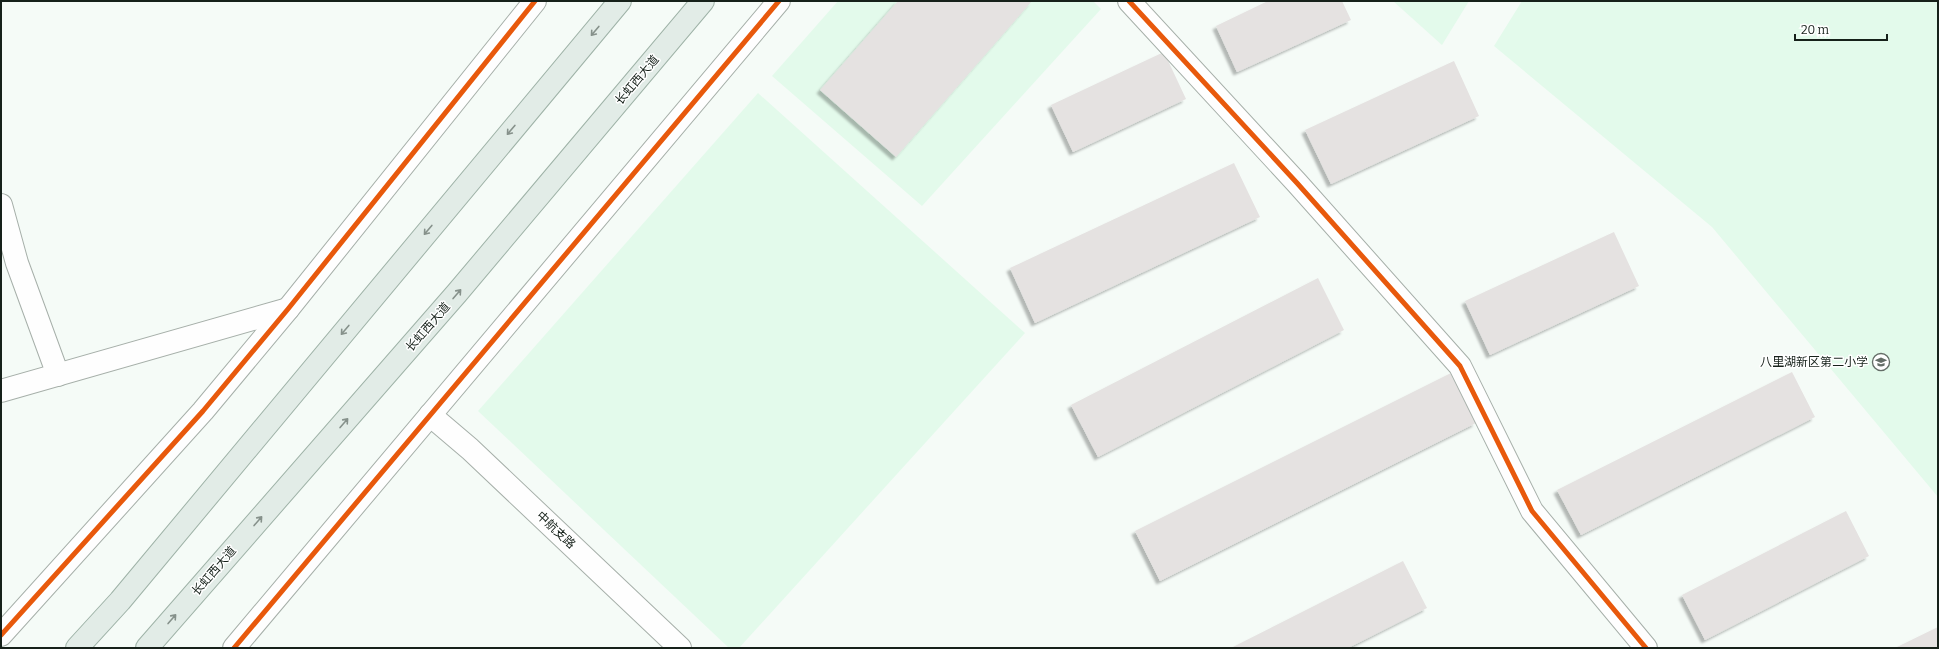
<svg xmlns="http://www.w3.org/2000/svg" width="1939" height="649" font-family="Bitter,'Noto Sans SC',serif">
<defs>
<filter id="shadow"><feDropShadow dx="-3.5" dy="3.5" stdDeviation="1" flood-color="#0004"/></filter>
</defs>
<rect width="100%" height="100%" fill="#f5fbf7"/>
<g fill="#e3faeb">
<path d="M838 1H1093L1101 9 922 206 772 76Z"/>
<path d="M1393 1H1469L1442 45Z"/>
<path d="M1522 1H1938V497L1712 227 1494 46Z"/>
<path d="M758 93 1025 333 739 648H729L478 411Z"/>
</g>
<g fill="#e5e2e1" filter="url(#shadow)">
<path d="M898 1H1032L896 157 820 90Z"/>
<path d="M1268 1H1342L1351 20 1237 72 1216 26Z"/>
<path d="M1164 52 1186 99 1073 152 1051 105Z"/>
<path d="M1454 61 1479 116 1331 184 1305 130Z"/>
<path d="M1234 163 1260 217 1035 323 1010 268Z"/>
<path d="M1614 232 1639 286 1490 355 1465 301Z"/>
<path d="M1318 278 1344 330 1098 457 1071 405Z"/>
<path d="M1792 372 1815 417 1581 535 1557 490Z"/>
<path d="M1451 373 1476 423 1160 581 1135 531Z"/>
<path d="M1846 511 1869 556 1705 640 1682 595Z"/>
<path d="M1403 561 1427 608 1348 648H1231Z"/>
<path d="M1938 627V648H1895Z"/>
</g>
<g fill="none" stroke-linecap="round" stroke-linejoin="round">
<g stroke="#a6afa9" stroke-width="24">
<g id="minor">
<path d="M1129 1 1297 183 1460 366 1532 511 1646 648"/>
<path d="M1 205 17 263 58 375"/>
<path d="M1 391 288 309"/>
<path d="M430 415 470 449 680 648"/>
<path d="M1 635 203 411 288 309 535 1"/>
<path d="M234 648 779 1"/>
</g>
</g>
<g stroke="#9eb2a7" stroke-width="24">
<g id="major">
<path d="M77 648 120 601 620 1"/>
<path d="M147 648 457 293 703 1"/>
</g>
</g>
<use href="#minor" stroke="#fefefe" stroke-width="22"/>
<use href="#major" stroke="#e2ece7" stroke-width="22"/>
<g stroke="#fff" stroke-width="8">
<g id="cycleway">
<path d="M1129 1 1297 183 1460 366 1532 511 1646 648"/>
<path d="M1 635 203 411 288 309 535 1"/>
<path d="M234 648 779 1"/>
</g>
</g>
<use href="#cycleway" stroke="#e8590c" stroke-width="5"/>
</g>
<defs><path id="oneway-shaft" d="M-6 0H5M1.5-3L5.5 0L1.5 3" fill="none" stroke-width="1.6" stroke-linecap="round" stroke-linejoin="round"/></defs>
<g stroke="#86918b">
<use href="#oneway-shaft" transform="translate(595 31) rotate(130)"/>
<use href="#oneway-shaft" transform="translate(511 130) rotate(130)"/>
<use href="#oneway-shaft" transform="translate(428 230) rotate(130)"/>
<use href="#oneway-shaft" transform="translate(457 294) rotate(-49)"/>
<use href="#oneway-shaft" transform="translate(345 330) rotate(130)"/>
<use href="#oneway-shaft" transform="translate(344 423) rotate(-49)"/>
<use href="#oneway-shaft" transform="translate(258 521) rotate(-49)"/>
<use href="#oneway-shaft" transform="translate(172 619) rotate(-49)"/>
</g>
<defs>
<g id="school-ring" transform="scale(0.9)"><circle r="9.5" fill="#fff" stroke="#646d67" stroke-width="1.5"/><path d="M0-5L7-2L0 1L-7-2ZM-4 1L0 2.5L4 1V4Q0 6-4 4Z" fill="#646d67"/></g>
</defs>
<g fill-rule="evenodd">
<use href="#school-ring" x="1881" y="362"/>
</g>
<g text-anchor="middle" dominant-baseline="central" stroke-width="3" stroke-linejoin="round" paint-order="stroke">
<g font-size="12" fill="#16211a" stroke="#fff">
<text transform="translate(637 80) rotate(-50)">长虹西大道</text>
<text transform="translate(428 327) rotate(-49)">长虹西大道</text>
<text transform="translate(556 530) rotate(43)">中航支路</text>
<text transform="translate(214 571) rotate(-49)">长虹西大道</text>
</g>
<g font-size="12" fill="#16211a" stroke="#fff" text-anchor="end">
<text x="1868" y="362">八里湖新区第二小学</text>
</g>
</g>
<rect width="1939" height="649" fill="none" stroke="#16211a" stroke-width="4"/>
<path d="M1795 34v6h92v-6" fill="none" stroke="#16211a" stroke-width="2"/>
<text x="1801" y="34" font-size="12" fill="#16211a" stroke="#ffffff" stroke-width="3" paint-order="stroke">20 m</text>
</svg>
